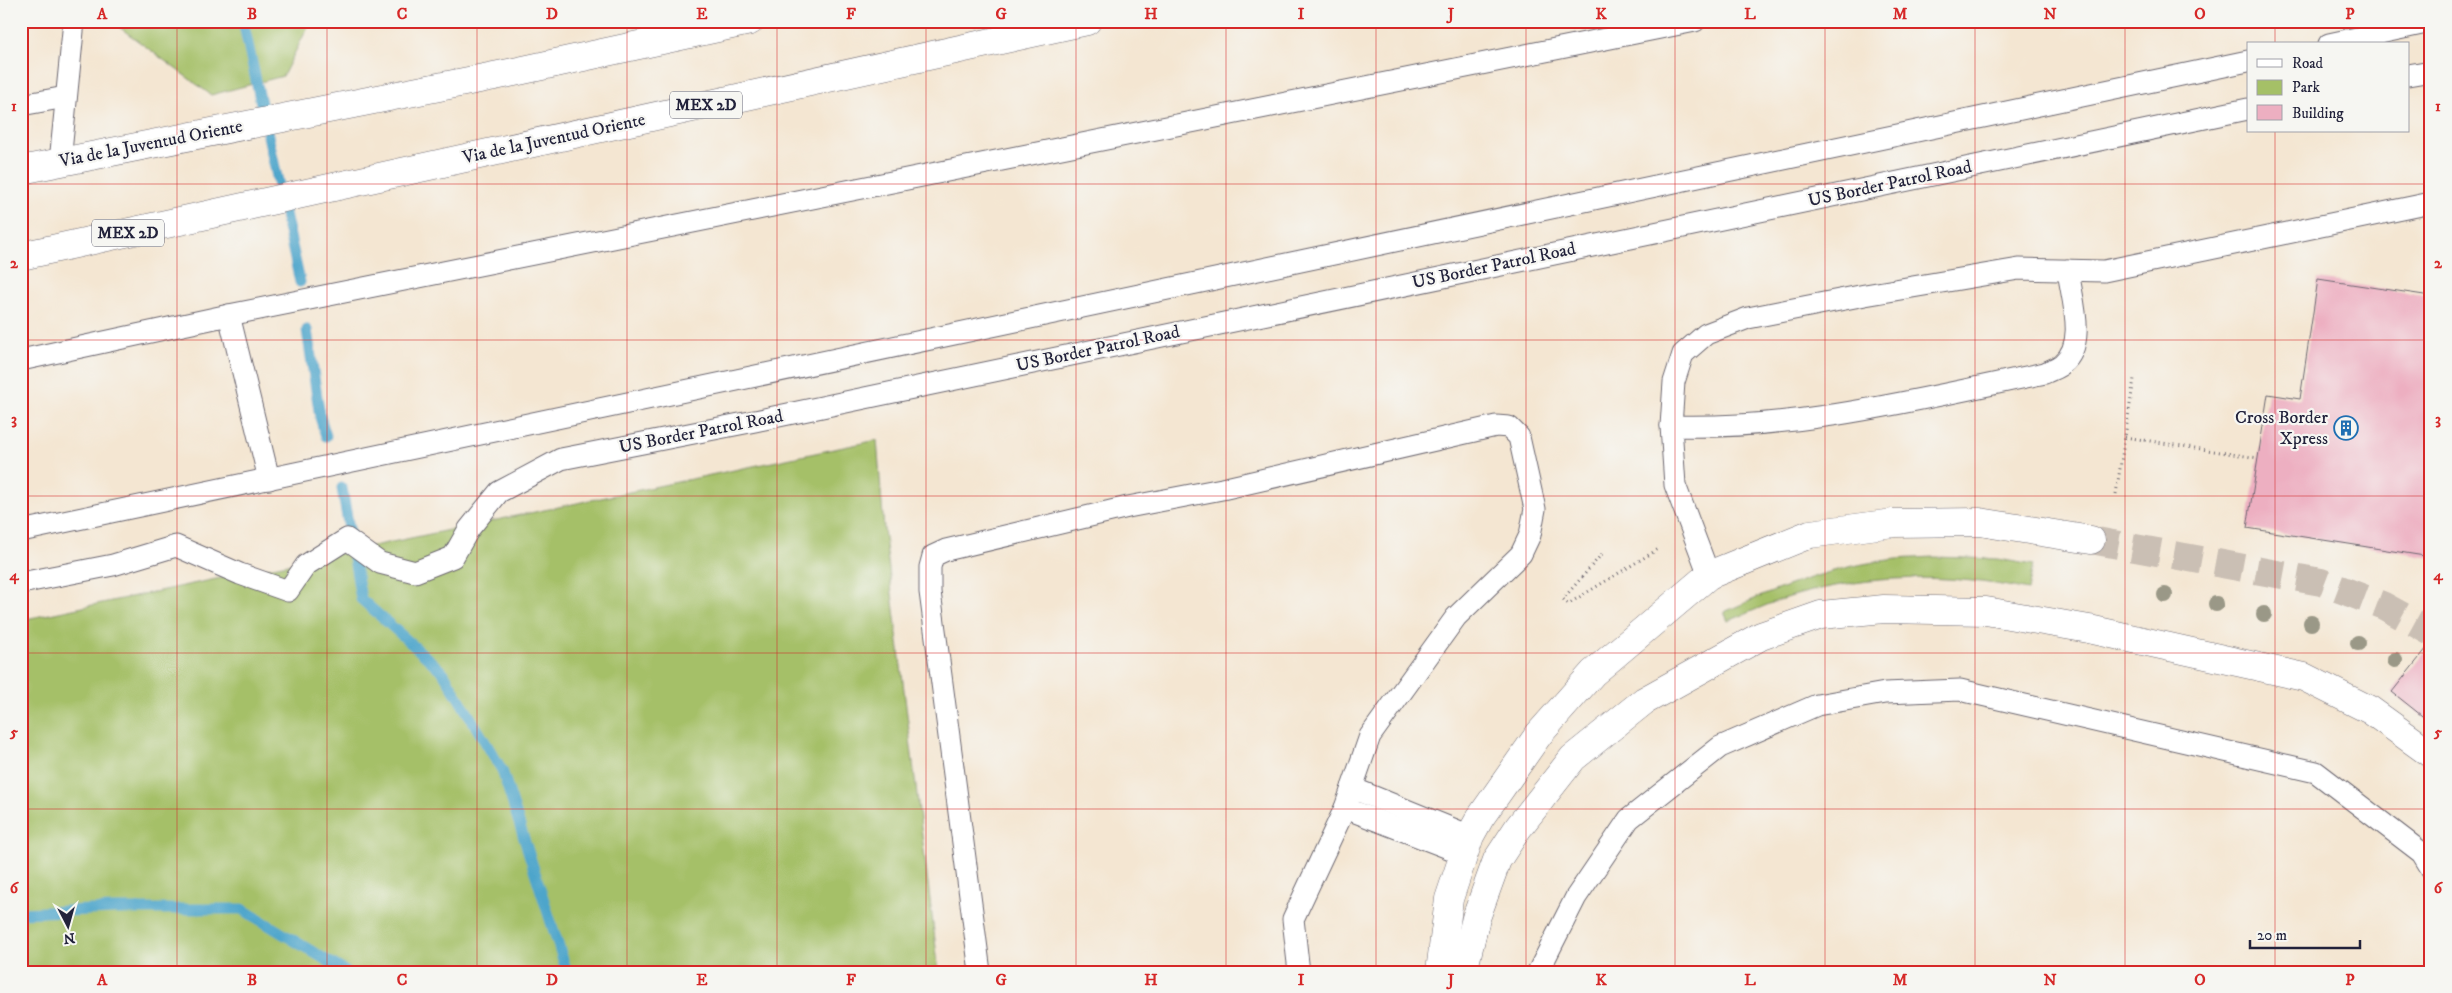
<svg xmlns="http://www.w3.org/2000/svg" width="2452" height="993" font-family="'IM FELL DW Pica',serif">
<rect width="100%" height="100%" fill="#f6f6f2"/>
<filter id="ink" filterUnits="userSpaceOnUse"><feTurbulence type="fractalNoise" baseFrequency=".02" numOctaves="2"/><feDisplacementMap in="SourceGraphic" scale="10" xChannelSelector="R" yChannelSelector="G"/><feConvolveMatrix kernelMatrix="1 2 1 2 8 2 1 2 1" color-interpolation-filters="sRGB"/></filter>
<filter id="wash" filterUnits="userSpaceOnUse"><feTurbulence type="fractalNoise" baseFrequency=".0096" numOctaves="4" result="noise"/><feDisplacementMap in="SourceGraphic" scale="20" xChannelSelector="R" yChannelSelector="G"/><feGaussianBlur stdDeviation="1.12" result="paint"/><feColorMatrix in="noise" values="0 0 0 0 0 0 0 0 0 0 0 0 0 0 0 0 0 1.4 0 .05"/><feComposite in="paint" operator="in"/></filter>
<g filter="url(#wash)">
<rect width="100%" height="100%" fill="#f4e6d2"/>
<g fill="#a5c067" stroke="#647151">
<path d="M111 21H311L283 76 211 95Z"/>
<path d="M877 440 884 529 939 972H21V620Z"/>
<path d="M1934 557 1998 559 2033 565 2028 590C1950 573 1869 574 1793 596 1771 602 1749 613 1728 621L1724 612C1775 590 1825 569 1881 561 1898 558 1917 558 1934 557Z"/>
</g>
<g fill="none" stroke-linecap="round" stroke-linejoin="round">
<g stroke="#4ea5cb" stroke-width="11">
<path d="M243 21 300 282"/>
<path d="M307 330 320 417 326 436"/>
<path d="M342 488 361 599 443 672 502 770 567 972"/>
<path d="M21 913 114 909H242L346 972"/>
</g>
</g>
<g id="blocks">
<g fill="#edafc1">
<path d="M2318 279 2431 296V557L2247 528 2268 394 2300 399Z"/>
<path d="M2431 643V723L2392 692Z"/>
</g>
</g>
</g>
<g filter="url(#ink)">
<use href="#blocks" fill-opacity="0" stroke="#6c6770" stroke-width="1"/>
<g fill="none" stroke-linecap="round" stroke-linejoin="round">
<path stroke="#cabfb4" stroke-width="28" stroke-dasharray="28 14" stroke-linecap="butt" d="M2091 540 2321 582 2382 605 2431 632"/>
<g stroke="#6c6770" stroke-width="23">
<g id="service">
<path d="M2329 44 2431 22"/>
<path d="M2408 75 2431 71"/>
<path d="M21 105 66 97"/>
<path d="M60 162 74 21"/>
<path d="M229 315 269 479"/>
<path d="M21 360 229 315 1695 21"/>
<path d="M1671 426C1799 430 1921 399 2045 373 2050 370 2058 368 2062 364 2088 344 2071 297 2068 270"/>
<path d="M21 531 2248 61"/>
<path d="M1709 575 1675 485 1671 426 1674 382 1683 354 1706 334 1748 318 1865 295 2019 269 2104 271 2431 203"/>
<path d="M21 583 113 565 176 546 240 574 288 591 306 565 347 539 380 563 415 572 453 557 469 529 499 492 561 459 755 421 2248 109"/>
<path d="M1352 788 1470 836"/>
<path d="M1345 808 1464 854"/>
<path d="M980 972 930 592V567L933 556 946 550 1128 507 1222 489 1496 426 1509 427 1519 437 1535 509 1530 535 1521 554 1456 617 1370 736 1345 808 1293 919 1299 972"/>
<path d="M1538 972 1576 897 1629 819 1720 747 1817 705 1885 693 1960 690 2316 772 2422 853 2431 868"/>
</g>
</g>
<g stroke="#6c6770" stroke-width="29">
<path id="tertiary" d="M1440 972 1449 899 1470 836 1480 818 1539 734 1593 673 1709 575 1810 534 1893 523 1980 522 2091 540"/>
</g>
<g stroke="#6c6770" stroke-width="29">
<path id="secondary" d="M1463 972 1476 918 1497 860 1518 828 1573 758 1644 701 1761 636 1821 615 1884 609 1986 611 2089 629 2304 677 2370 710 2431 754"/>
</g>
<g stroke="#6c6770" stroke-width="29">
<g id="trunk">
<path d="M21 170 514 72 750 21"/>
<path d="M21 256 1087 21"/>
</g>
</g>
<g stroke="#6c6770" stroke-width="3" stroke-dasharray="1 4" stroke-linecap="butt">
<path d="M2125 437 2258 458"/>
<path d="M2116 494 2134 379"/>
<path d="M1602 554 1563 599 1568 604 1660 548"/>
</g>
<use href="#service" stroke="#fff" stroke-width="21"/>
<use href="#tertiary" stroke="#fff" stroke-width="28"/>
<use href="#secondary" stroke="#fff" stroke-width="28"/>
<use href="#trunk" stroke="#fff" stroke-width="28"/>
</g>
<g fill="#9a9887">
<circle cx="2165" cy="595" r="8"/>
<circle cx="2216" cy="604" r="8"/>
<circle cx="2264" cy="614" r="8"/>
<circle cx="2311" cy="623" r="8"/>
<circle cx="2358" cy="643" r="8"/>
<circle cx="2395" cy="660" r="8"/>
</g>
</g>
<path fill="none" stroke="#d62828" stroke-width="1" stroke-opacity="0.55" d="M177 21V972M327 21V972M477 21V972M627 21V972M777 21V972M926 21V972M1076 21V972M1226 21V972M1376 21V972M1526 21V972M1675 21V972M1825 21V972M1975 21V972M2125 21V972M2275 21V44M2275 131V972M21 184H2431M21 340H2431M21 496H2431M21 653H2431M21 809H2431"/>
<defs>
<g id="building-ring" transform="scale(1.25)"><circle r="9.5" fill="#f6f6f2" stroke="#1f6fb2" stroke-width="1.5"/><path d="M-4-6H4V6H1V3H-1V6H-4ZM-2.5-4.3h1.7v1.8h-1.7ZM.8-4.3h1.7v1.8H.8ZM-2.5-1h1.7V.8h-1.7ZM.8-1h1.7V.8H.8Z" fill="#1f6fb2"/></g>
</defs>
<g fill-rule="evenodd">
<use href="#building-ring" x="2346" y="428"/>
</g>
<g text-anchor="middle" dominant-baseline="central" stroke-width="4.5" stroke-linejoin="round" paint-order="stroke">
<g fill="#f6f6f2" stroke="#626272" stroke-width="1">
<rect x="670" y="91.5" width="72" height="27" rx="4"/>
<rect x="92" y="219.5" width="72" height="27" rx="4"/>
</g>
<g font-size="16" font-weight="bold" fill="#22223b">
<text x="706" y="105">MEX 2D</text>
<text x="128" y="233">MEX 2D</text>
</g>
<g font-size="18" fill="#22223b" stroke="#f6f6f2">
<text transform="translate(554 139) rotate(-12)">Via de la Juventud Oriente</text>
<text transform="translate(151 144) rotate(-11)">Via de la Juventud Oriente</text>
<text transform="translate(1890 184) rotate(-12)">US Border Patrol Road</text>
<text transform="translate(1494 266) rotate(-12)">US Border Patrol Road</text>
<text transform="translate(1098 349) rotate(-12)">US Border Patrol Road</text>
<text transform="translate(701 432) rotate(-11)">US Border Patrol Road</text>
</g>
<g font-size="18" fill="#22223b" stroke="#f6f6f2" text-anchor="end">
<text x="2328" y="418">Cross Border<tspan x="2328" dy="21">Xpress</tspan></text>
</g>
</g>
<rect width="2452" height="993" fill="none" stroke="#f6f6f2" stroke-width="55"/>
<rect x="2247" y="42" width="162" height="90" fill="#f6f6f2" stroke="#a1a1a9"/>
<rect x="2257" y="59" width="25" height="8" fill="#ffffff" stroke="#a1a1a9"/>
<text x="2292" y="68" font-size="15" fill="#22223b">Road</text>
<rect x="2257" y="80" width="25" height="15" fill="#a5c067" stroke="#a1a1a9"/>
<text x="2292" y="92" font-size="15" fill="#22223b">Park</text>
<rect x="2257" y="105" width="25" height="15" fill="#edafc1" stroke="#a1a1a9"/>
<text x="2292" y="118" font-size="15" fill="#22223b">Building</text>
<g transform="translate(68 926) rotate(174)" stroke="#f6f6f2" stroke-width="4" paint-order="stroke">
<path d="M0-4L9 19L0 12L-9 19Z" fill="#22223b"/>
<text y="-8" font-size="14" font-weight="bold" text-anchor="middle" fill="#22223b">N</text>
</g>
<path d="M2250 940v8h110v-8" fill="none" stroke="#22223b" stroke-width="2.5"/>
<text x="2257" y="940" font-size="15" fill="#22223b" stroke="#f6f6f2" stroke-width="4" paint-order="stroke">20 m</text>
<rect x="28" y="28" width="2396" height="938" fill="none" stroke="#d62828" stroke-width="2"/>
<g font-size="16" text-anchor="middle" font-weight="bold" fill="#d62828">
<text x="102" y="19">A</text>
<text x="252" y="19">B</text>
<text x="402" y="19">C</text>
<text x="552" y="19">D</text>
<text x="702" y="19">E</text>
<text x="851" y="19">F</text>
<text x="1001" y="19">G</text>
<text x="1151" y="19">H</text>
<text x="1301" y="19">I</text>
<text x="1451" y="19">J</text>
<text x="1601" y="19">K</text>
<text x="1750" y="19">L</text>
<text x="1900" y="19">M</text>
<text x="2050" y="19">N</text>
<text x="2200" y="19">O</text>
<text x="2350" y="19">P</text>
<text x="14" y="111">1</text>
<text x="2438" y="111">1</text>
<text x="14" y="268">2</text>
<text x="2438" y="268">2</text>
<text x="14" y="424">3</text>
<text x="2438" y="424">3</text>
<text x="14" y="580">4</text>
<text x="2438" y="580">4</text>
<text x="14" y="737">5</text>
<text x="2438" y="737">5</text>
<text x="14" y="893">6</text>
<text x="2438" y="893">6</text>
<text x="102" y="985">A</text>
<text x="252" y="985">B</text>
<text x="402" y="985">C</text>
<text x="552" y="985">D</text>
<text x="702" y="985">E</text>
<text x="851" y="985">F</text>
<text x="1001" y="985">G</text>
<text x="1151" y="985">H</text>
<text x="1301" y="985">I</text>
<text x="1451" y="985">J</text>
<text x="1601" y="985">K</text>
<text x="1750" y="985">L</text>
<text x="1900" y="985">M</text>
<text x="2050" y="985">N</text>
<text x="2200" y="985">O</text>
<text x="2350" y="985">P</text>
</g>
</svg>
